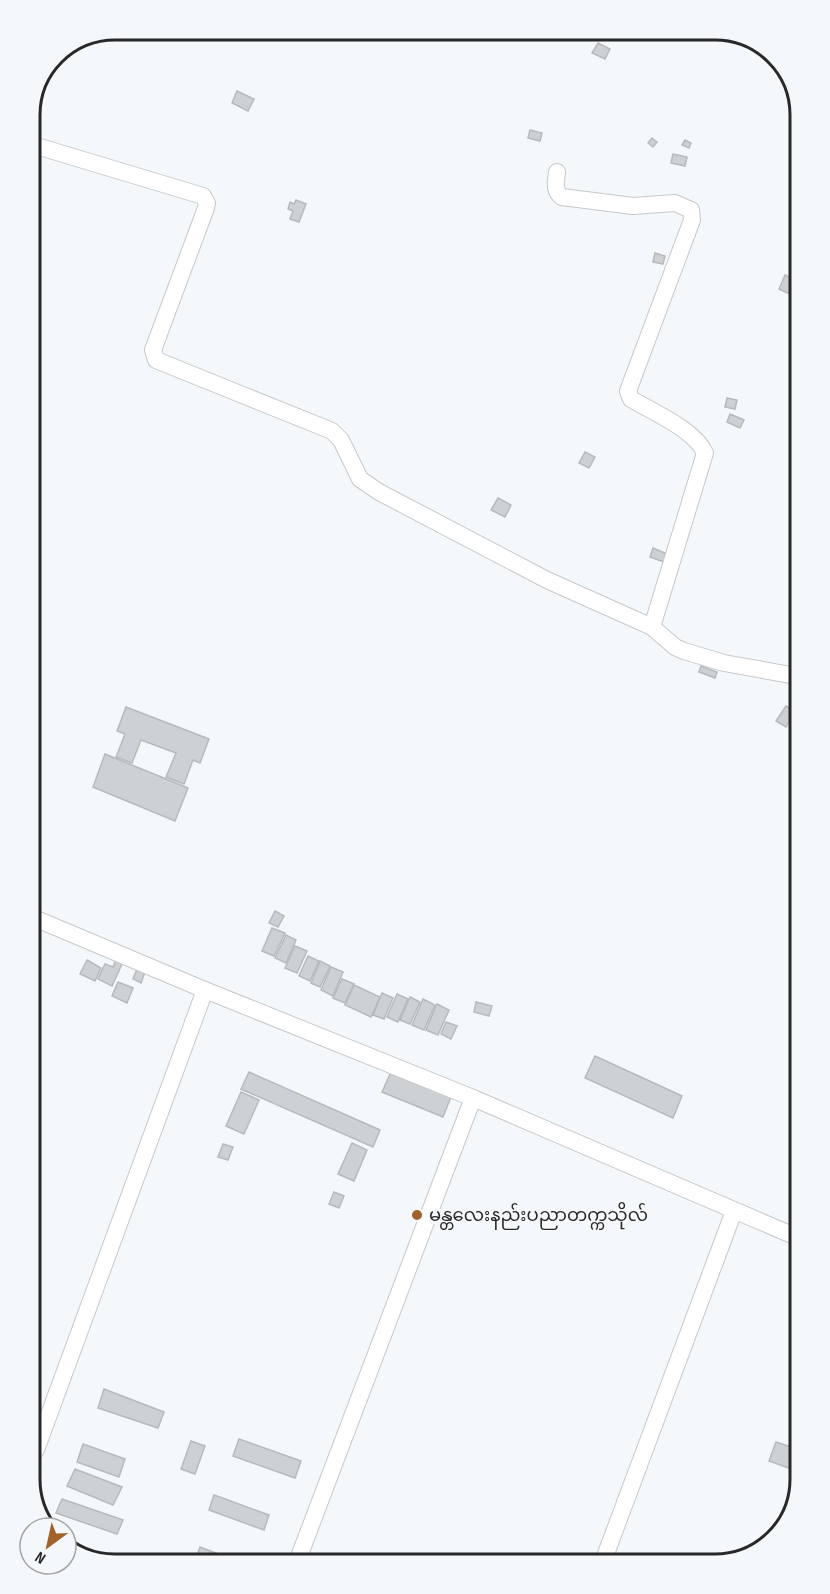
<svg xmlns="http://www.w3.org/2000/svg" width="830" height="1594" font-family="'Sofia Sans Condensed','Noto Sans Myanmar',sans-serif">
<rect width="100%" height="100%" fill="#f5f8fb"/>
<g fill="#ced1d3" stroke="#b7babc" stroke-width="1.5">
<path d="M598 43 610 49 605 59 592 53Z"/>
<path d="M237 91 254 99 248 111 232 103Z"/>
<path d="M530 130 542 133 540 141 528 138Z"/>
<path d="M652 138 657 142 653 147 648 143Z"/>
<path d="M685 140 691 143 689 148 682 145Z"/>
<path d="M673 154 687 157 685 166 671 163Z"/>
<path d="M296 200 306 204 299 222 290 219 293 211 288 209 290 202 294 204Z"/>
<path d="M655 253 665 256 663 264 653 262Z"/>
<path d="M785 275 795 280V286L790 294 779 289Z"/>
<path d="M727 398 737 400 735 409 725 407Z"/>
<path d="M730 414 744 420 740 428 727 422Z"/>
<path d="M585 452 595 457 589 468 579 463Z"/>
<path d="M498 498 511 505 505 517 491 510Z"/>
<path d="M653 548 667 554 664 562 650 557Z"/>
<path d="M701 666 717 672 715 678 699 672Z"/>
<path d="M786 706 795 711 786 727 776 721Z"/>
<path d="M126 707 209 739 200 763 193 760 184 784 166 777 176 753 141 740 132 763 116 757 125 734 117 731Z"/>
<path d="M105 754 188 788 175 821 93 787Z"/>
<path d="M275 911 284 916 278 927 269 923Z"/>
<path d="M272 928 285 933 274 956 262 951Z"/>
<path d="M286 935 296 940 286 963 275 958Z"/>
<path d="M295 946 307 951 297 973 285 968Z"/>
<path d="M308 956 319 961 310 981 299 976Z"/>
<path d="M116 959 123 962 112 986 98 979 105 964 113 967Z"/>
<path d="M87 960 101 968 95 981 80 974Z"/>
<path d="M320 961 330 966 320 987 311 983Z"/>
<path d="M331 967 343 972 333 996 321 990Z"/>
<path d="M137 969 145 972 141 983 133 979Z"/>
<path d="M342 979 354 984 345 1003 333 998Z"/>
<path d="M118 982 133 988 127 1003 112 996Z"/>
<path d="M354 985 380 997 371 1017 345 1005Z"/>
<path d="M382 993 393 998 384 1019 373 1015Z"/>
<path d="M397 994 408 999 398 1022 387 1017Z"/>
<path d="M410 997 420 1002 410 1024 400 1020Z"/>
<path d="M423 999 435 1005 424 1030 412 1025Z"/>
<path d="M476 1002 492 1006 489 1016 474 1012Z"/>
<path d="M437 1004 449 1010 438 1035 426 1030Z"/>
<path d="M446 1022 457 1026 451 1039 441 1034Z"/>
<path d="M595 1056 682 1096 673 1118 585 1078Z"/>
<path d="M249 1072 380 1130 373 1147 241 1089Z"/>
<path d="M391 1072 451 1097 443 1117 382 1092Z"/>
<path d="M241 1092 259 1100 244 1134 226 1126Z"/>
<path d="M352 1143 367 1150 354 1181 338 1174Z"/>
<path d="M223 1144 233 1147 228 1160 218 1157Z"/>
<path d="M334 1192 344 1196 339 1208 329 1204Z"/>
<path d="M104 1389 164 1412 158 1428 98 1408Z"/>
<path d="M239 1439 301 1461 295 1478 233 1456Z"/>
<path d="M191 1441 205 1446 195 1474 181 1469Z"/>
<path d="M776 1442 800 1450V1462L797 1471 769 1461Z"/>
<path d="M83 1444 125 1459 119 1477 77 1462Z"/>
<path d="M75 1469 122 1487 113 1505 67 1486Z"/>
<path d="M214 1495 269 1515 264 1530 209 1510Z"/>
<path d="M62 1499 123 1520 117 1534 56 1513Z"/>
<path d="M200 1547 242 1563H194Z"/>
</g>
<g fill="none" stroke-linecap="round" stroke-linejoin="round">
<g stroke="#c6c9cb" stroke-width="18">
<g id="minor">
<path d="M30 144 203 196 207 203 206 208 153 350 156 360 332 431 341 440 360 479 379 492 547 580 652 627 675 647 684 651 724 663 796 676"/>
<path d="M557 172C556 181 553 191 562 197L633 206 675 203 691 210 692 220 628 391 631 399C653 412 695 430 705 453L652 627"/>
<path d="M34 918 205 990 473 1098 799 1238"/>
<path d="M36 1450 205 990"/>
<path d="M604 1559 734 1211"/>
<path d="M297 1562 473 1098"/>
</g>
</g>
<use href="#minor" stroke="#fff" stroke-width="16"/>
</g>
<circle fill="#a2632a" stroke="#f5f8fb" stroke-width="2" cx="417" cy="1215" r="6"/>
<g text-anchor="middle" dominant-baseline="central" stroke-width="6" stroke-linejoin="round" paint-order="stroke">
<g font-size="18" fill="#272829" stroke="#f5f8fb" text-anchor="start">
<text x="429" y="1215">မန္တလေးနည်းပညာတက္ကသိုလ်</text>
</g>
</g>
<path d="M0 0H830V1594H0ZM115 40H715A75 75 0 0 1 790 115V1479A75 75 0 0 1 715 1554H115A75 75 0 0 1 40 1479V115A75 75 0 0 1 115 40Z" fill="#f5f8fb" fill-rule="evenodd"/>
<path fill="none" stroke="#272829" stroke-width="3" d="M115 40H715A75 75 0 0 1 790 115V1479A75 75 0 0 1 715 1554H115A75 75 0 0 1 40 1479V115A75 75 0 0 1 115 40Z"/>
<g transform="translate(48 1546) rotate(213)"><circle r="28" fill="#f5f8fb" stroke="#a3a5a7" stroke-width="1.5"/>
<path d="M0-4.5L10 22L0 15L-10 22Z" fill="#a2632a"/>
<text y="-9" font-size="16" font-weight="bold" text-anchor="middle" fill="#272829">N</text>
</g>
</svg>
